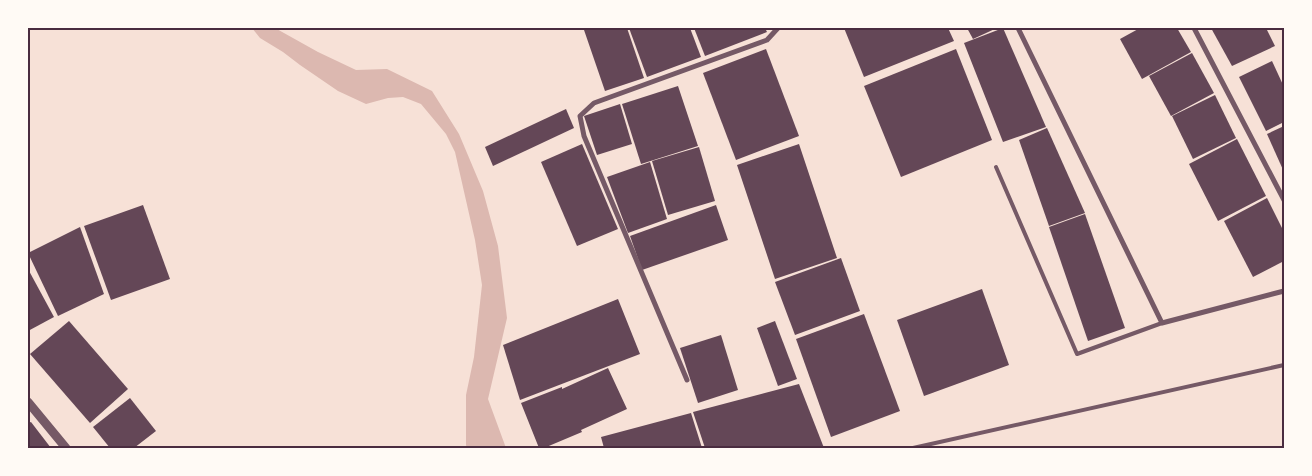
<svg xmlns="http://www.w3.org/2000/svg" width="1312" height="476" font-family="Inter,sans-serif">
<rect width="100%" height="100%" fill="#f7e1d7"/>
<path fill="#dcb8b0" d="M252 28H275L318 52 356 70 387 69 432 91 459 134 483 191 498 246 507 318 488 399 506 448H467L466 445V395L474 357 482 285 475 240 455 152 446 134 421 104 403 97 388 98 366 104 338 91 300 65 283 52 260 38Z"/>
<g fill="#644757">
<path d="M589 28H627L644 78 605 91 584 30Z"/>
<path d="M629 28H690L701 57 647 77Z"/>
<path d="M694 28H765L767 32 705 56Z"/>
<path d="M844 28H948L954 41 864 77Z"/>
<path d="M967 28H997L973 39Z"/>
<path d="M1003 28 1046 127 1003 142 964 43Z"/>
<path d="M1140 28H1177L1191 52 1142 79 1120 39Z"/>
<path d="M1211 28H1266L1275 46 1232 66Z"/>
<path d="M766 49 799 136 736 160 703 73Z"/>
<path d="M956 49 992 140 901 177 864 86Z"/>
<path d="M1192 53 1214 93 1171 116 1149 76Z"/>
<path d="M1272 61 1284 87V122L1266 131 1239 77Z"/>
<path d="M678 86 698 146 641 164 622 104Z"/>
<path d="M1215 95 1236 138 1193 159 1172 116Z"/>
<path d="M620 104 632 144 597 155 584 116Z"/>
<path d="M566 109 574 128 493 166 485 147Z"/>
<path d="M1284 126V172L1267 134Z"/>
<path d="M1047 128 1085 213 1049 226 1019 140Z"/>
<path d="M1237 139 1266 196 1218 221 1189 164Z"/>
<path d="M582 144 618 229 577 246 541 162Z"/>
<path d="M799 144 837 258 775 279 737 165Z"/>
<path d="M699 147 715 201 668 215 652 161Z"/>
<path d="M650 162 667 219 628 233 607 177Z"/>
<path d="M1267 198 1284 232V261L1253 277 1224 221Z"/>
<path d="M143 205 170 279 111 300 84 226Z"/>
<path d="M716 205 728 240 642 270 630 236Z"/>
<path d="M1085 214 1125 328 1088 341 1049 227Z"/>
<path d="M80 227 104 294 58 316 28 253Z"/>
<path d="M841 258 860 311 795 335 775 282Z"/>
<path d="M28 269 54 317 28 331Z"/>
<path d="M982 289 1009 365 924 396 897 320Z"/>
<path d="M618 299 640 354 520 400 503 345Z"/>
<path d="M864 314 900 411 831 437 796 339Z"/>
<path d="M69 321 128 389 90 423 30 354Z"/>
<path d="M775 321 797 379 778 386 757 328Z"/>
<path d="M721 335 738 390 698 403 680 348Z"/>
<path d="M608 368 627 409 581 430 582 432 544 448H539L521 403 562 387V389Z"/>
<path d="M799 384 824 448H705L693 412Z"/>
<path d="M130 398 156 431 134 448H110L93 427Z"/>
<path d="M691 413 702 448H604L601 437Z"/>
<path d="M31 422 51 448H28V423Z"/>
</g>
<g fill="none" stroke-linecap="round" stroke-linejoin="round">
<g stroke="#755966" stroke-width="4">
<path d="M996 167 1077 354 1162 323"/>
<path d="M913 448 1284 365"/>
</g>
<g stroke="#755966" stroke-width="5">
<path d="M1018 28 1162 323 1284 291"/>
<path d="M1194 28 1284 200"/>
<path d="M687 380 584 136 580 116 594 103 767 40 778 28"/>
</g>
<path stroke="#755966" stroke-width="9" d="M28 402 66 448"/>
</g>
<rect width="1312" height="476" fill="none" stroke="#fffaf5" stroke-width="58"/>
<rect x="29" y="29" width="1254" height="418" fill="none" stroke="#4a2c40" stroke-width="2"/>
</svg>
